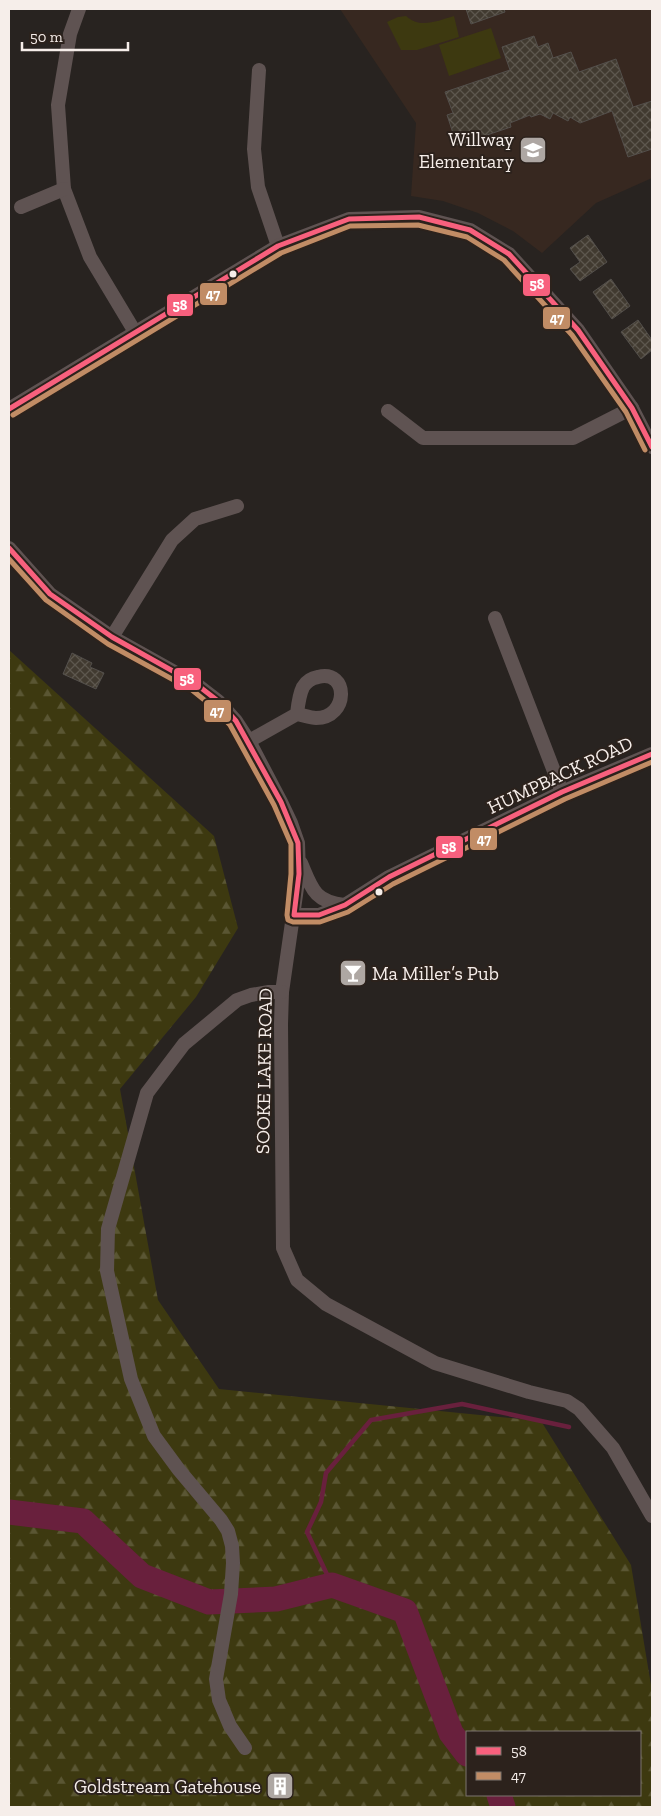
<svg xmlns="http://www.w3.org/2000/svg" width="661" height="1816" font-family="'Zilla Slab',serif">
<defs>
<pattern id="forest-firs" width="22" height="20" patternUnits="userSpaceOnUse" patternTransform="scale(1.25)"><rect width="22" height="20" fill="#3d3910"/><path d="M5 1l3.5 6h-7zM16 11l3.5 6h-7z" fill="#5a5633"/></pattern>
<pattern id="building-cross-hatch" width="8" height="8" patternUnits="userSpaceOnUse" patternTransform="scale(1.25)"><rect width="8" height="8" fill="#413a30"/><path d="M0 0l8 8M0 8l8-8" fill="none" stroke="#5d574e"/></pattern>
</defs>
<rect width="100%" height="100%" fill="#282320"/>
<path fill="#372820" d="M340 9H652V178L596 203 542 253 513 231 478 213 443 201 411 196 416 123Z"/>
<g fill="#3d3910">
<path d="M406 16C420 29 437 21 454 16L459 37 417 50H401L387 22 398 17Z"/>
<path d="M491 28 501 58 449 76 439 45Z"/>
</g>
<path fill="url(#forest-firs)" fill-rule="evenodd" d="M9 650 214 836 238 928 196 997 120 1089 158 1300 219 1389 541 1421 631 1565 652 1691V1807H9ZM467 1732H640V1795H467Z"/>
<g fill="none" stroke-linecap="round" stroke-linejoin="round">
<path stroke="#69203d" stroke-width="4.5" d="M332 1585 307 1532 321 1502 326 1473 371 1420 462 1404 569 1427"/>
<g stroke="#69203d" stroke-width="25">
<path d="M9 1512 83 1521 142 1576 209 1602 276 1599 332 1585 405 1611 451 1733 467 1754"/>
<path d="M499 1795 503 1807"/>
</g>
</g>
<g fill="url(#building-cross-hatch)" stroke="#534f4b">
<path d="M466 9H504L505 12 471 24Z"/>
<path d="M534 36 538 47 548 43 553 58 571 52 579 72 616 59 633 107 652 101V149L628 157 612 111 580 123 570 117 568 121 553 113 550 119 540 114 531 117 530 115 510 123 511 127 457 145 447 115 453 113 445 92 510 70 502 47Z"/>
<path d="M588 235 607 262 580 281 570 269 580 262 570 248Z"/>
<path d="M611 279 630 306 612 319 593 292Z"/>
<path d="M638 320 652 340V350L641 359 621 332Z"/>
<path d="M72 653 92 663 90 667 104 673 96 689 63 674Z"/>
<path d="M280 1776 290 1788 280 1796 271 1783Z"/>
</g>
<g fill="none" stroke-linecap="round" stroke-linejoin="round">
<g stroke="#5f5352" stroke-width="14">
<path d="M79 9 70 34 58 105 64 189 90 257 135 332"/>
<path d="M259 70 254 149 258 187 278 246"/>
<path d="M21 207 64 189"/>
<path d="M9 409 278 246 349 219 419 217 470 230 509 254 578 330 632 408 652 447"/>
<path d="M388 411 423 438H573L632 408"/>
<path d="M9 548 50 594 112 637 196 684 218 701 236 721 249 741 281 802 291 823 298 843 299 874 282 992 281 1024 283 1248 297 1280 326 1304 435 1363 529 1392 567 1401 579 1409 613 1448 652 1516"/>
<path d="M495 618 562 792"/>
<path d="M112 637 172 540 195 519 237 506"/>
<path d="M249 741 297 714C303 715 310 718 316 718 349 718 349 669 318 677 312 678 306 682 303 687 299 695 298 705 297 714"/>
<path d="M301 863C312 889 314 901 344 905"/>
<path d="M294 915H319L345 905 389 877 562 792 652 754"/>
<path d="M245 1748 230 1726 219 1700 216 1679 231 1594 233 1563 232 1546 228 1531 221 1520 179 1470 154 1436 131 1379 107 1271 108 1229 147 1093 184 1044 237 1000 251 995 269 992H282"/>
</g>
<g stroke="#2c221c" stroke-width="9">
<g id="bus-1">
<path d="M9 409 278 246 349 219 419 217 470 230 509 254 578 330 632 408 652 447"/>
<path d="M9 548 50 594 112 637 196 684 218 701 236 721 281 802 298 843 299 874 294 915H319L345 905 389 877 562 792 652 754"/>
</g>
</g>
<g stroke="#2c221c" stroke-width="9">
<g id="bus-2">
<path d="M13 415 281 253 350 226 418 225 467 237 504 260 572 335 626 412 645 450"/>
<path d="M9 559 46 600 108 644 192 690 213 707 230 725 274 805 291 844V874L287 915 288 920 293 922H320L348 912 393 884 565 799 652 762"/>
</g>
</g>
<use href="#bus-1" stroke="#f8607d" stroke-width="5"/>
<use href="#bus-2" stroke="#c18c65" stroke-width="5"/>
</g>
<defs>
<g id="school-square" transform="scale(1.4375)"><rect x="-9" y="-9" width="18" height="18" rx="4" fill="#aea7a3" stroke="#2c221c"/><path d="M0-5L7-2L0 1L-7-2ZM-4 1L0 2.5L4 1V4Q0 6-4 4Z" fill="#fff"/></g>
<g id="bar-square" transform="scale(1.4375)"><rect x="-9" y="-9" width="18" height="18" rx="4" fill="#aea7a3" stroke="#2c221c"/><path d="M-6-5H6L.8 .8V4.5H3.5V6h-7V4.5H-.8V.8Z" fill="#fff"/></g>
<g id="building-square" transform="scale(1.4375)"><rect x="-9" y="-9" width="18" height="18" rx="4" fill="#aea7a3" stroke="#2c221c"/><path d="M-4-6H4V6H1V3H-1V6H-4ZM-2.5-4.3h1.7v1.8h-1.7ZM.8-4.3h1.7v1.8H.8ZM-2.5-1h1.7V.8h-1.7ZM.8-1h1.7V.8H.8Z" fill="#fff"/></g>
</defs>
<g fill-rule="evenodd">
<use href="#school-square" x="533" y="150"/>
<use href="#bar-square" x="353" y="973"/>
<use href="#building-square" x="280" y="1786"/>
</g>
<g fill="#f6eeea" stroke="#2c221c" stroke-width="2">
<circle cx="233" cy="274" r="4.5"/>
<circle cx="379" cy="892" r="4.5"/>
</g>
<g text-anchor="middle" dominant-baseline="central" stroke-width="4" stroke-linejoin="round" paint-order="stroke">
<g font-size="19" fill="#f6eeea" stroke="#2c221c" text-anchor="end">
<text x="514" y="139">Willway<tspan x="514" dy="22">Elementary</tspan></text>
<text x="372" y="973" text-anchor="start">Ma Miller’s Pub</text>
<text x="261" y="1786">Goldstream Gatehouse</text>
</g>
<g font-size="19" fill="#f6eeea" stroke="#2c221c">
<text transform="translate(560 775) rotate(-25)">HUMPBACK ROAD</text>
<text transform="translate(264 1071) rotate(-89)">SOOKE LAKE ROAD</text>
</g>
</g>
<g stroke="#2c221c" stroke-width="2">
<rect x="522" y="273" width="29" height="24" rx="5" fill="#f8607d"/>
<rect x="199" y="282" width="29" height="24" rx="5" fill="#c18c65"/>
<rect x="166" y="293" width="28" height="24" rx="5" fill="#f8607d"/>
<rect x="542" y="306" width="29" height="24" rx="5" fill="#c18c65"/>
<rect x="173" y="667" width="29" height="24" rx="5" fill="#f8607d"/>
<rect x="203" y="699" width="29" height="24" rx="5" fill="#c18c65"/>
<rect x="469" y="827" width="29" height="24" rx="5" fill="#c18c65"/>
<rect x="435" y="835" width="29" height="24" rx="5" fill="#f8607d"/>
</g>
<g font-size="14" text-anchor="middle" font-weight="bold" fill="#fff">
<text x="537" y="289">58</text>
<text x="213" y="299">47</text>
<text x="180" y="310">58</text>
<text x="557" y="323">47</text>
<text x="187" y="684">58</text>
<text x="217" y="716">47</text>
<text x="484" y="844">47</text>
<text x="449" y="852">58</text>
</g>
<rect width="661" height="1816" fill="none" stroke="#f6eeea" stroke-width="20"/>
<rect x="466" y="1731" width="175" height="65" fill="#2c221c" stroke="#7d746e"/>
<rect x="476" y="1747" width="25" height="8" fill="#f8607d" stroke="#7d746e"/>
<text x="511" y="1756" font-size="15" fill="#f6eeea">58</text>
<rect x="476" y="1772" width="25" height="8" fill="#c18c65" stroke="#7d746e"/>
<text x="511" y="1781" font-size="15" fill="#f6eeea">47</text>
<path d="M22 42v8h106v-8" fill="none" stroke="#f6eeea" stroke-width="2.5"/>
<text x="30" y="42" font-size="15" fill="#f6eeea" stroke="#2c221c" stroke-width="4" paint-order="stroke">50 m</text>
</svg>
